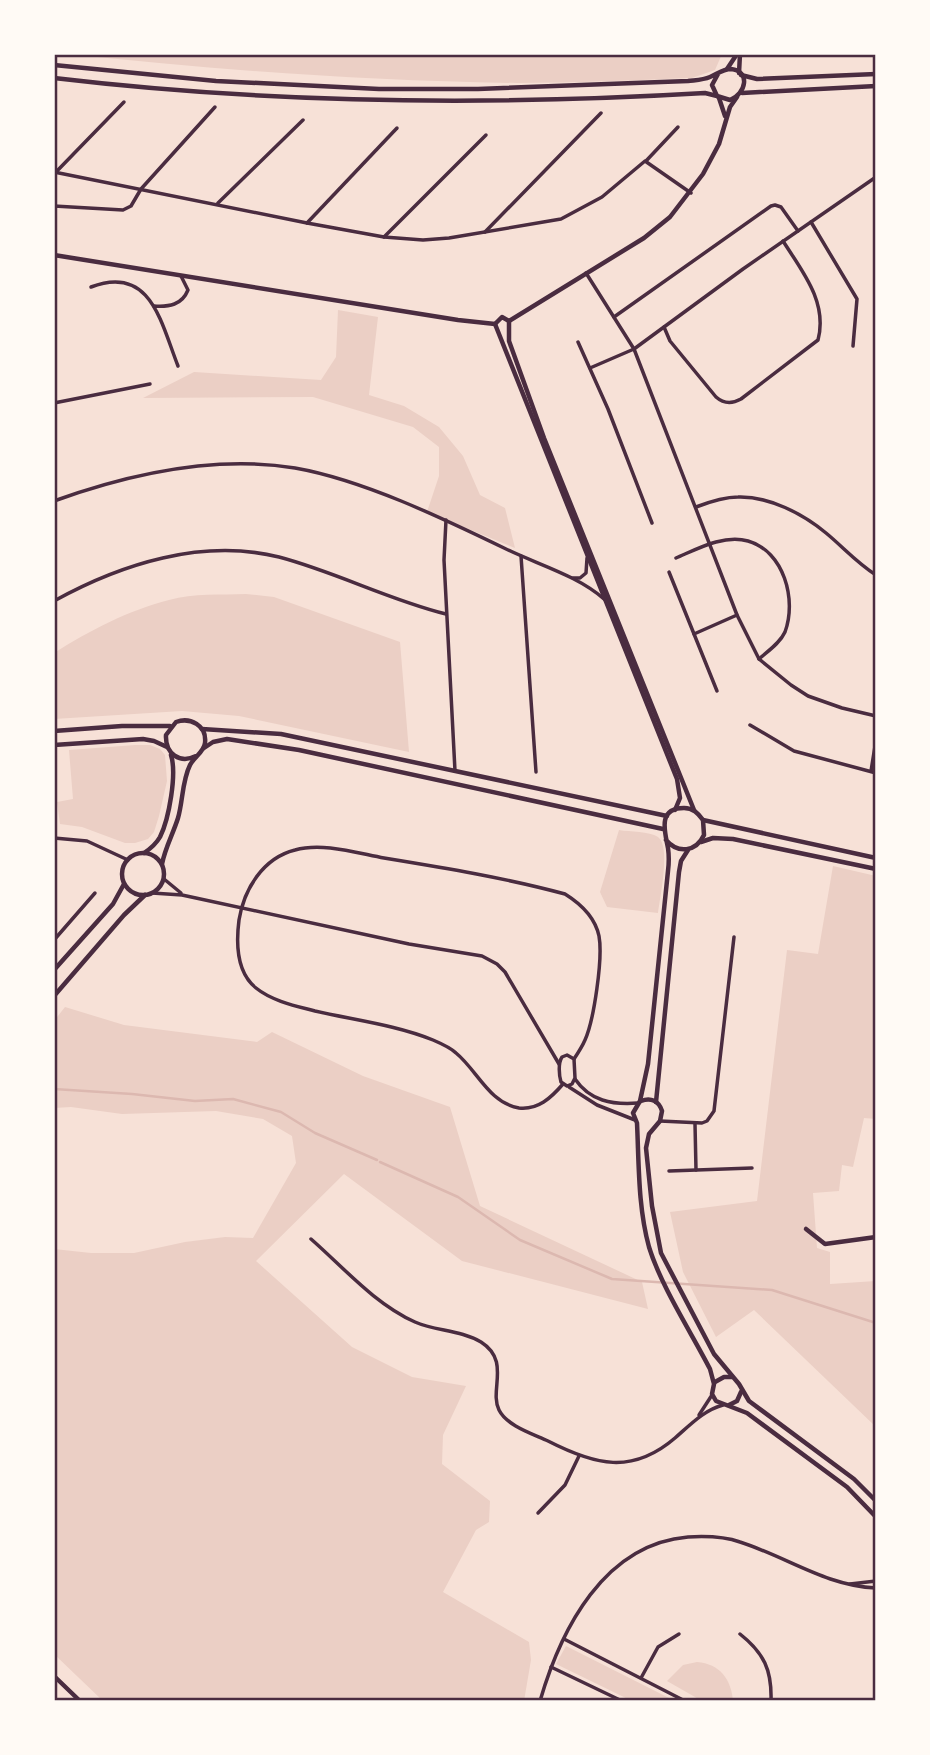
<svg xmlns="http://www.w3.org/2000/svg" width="930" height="1755" font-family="'Varela Round',sans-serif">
<rect width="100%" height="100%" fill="#f7e1d7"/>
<g fill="#ebcfc5">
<path d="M68 54H722L715 70 692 78C634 80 575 83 517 83 367 81 217 70 68 54Z"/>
<path d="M338 310 378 317 369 395 404 406 439 427 463 456 480 495 505 508 515 548 427 512 439 476V447L413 427 313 397 143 398 194 372 321 380 336 357Z"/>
<path d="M246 594 274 597 400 642 409 752 239 716 182 711 54 719V653C89 631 129 610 169 600 194 593 221 595 246 594Z"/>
<path d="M135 745H150L160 749 165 755 167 781 159 816 154 832 148 839 135 843H125L82 827 60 824 57 802 73 799 69 750Z"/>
<path d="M619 830C630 832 649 831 658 837 671 846 660 898 658 913L607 907 600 892Z"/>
<path d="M833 866 876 876V1119L864 1118 853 1167 842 1165 839 1191 813 1193 817 1248 830 1252V1284L876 1281V1427L754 1310 716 1337 683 1272 670 1212 757 1201 787 950 818 954Z"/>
<path d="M65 1007 124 1025 257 1042 272 1032 363 1076 450 1107 480 1206 642 1282 648 1309 462 1261 344 1174 256 1261 352 1347 412 1377 466 1386 443 1435 442 1464 490 1501 489 1522 476 1530 443 1592 529 1642 531 1660 524 1701H103L54 1654V1249L91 1253H134L185 1242 225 1237 253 1238 296 1163 292 1136 263 1119 216 1111 122 1114 71 1107 54 1108V1021Z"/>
<path d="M566 1646 675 1701H632L556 1664Z"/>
<path d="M697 1662C720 1664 731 1679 733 1701H702L667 1681 683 1665Z"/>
</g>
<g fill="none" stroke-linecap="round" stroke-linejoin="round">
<g stroke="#dcb8b0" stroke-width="2.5">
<path d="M54 1089 132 1094 195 1101 233 1099 281 1112 315 1133 377 1160"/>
<path d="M380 1162 458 1197 520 1240 612 1279 772 1290 876 1323"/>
</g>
<g stroke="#4a2c40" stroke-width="3.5">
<path d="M646 161 678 127"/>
<path d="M54 172 307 223 384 237 423 240 449 238 561 219 602 197 645 161 691 193"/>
<path d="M56 172 124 102"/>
<path d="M218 203 303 120"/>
<path d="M54 206 123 210 131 206 141 189 215 107"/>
<path d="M811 222 857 299 853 346"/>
<path d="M307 223 397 128"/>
<path d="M485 232 601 113"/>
<path d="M384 237 486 135"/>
<path d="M586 273 634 349 737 615 759 659 791 685 808 696 842 708 876 716"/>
<path d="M91 287C151 264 161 323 178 366"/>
<path d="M154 306C169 307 182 305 188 290L181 276"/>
<path d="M614 317 771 206 775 205 781 207 798 231"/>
<path d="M664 327 670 341 716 397C724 404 732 404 741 399L818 340C828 302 802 271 783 241"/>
<path d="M578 342 608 409 652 523"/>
<path d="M590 368 634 349 743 269 876 177"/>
<path d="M54 403 150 384"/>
<path d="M54 501C129 474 215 455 295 468 363 480 442 518 504 548 536 564 577 575 604 599"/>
<path d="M696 507C709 502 723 497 738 497 769 496 803 514 826 533 843 547 857 563 876 575"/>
<path d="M446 520 444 560 455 771"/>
<path d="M521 556 536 772"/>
<path d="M676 558C697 549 724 534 748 541 784 551 797 600 785 632 780 643 768 651 759 659"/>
<path d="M669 572 717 691"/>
<path d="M573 578H580L586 573 587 558"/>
<path d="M54 601C121 564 202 538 279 557 336 572 389 600 446 614"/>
<path d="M694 634 737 615"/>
<path d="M750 725 794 751 876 773"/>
<path d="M871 771 876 740"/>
<path d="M54 838 87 841 128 860"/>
<path d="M164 879 181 893"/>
<path d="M152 893 182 895 409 944 482 956 497 964 505 972 559 1064"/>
<path d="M54 940 95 893"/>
<path d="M567 1055 574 1059 575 1078 572 1084 567 1086 561 1082C559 1075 558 1063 562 1057Z"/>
<path d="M575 1079C590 1101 612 1105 638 1103"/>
<path d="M563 1084C551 1098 538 1110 519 1108 489 1103 477 1070 456 1053 451 1048 440 1043 433 1040 396 1025 354 1020 315 1011 296 1006 272 1001 256 988 236 972 236 943 239 920 244 889 263 858 295 850 322 842 357 853 384 858 445 868 506 878 565 894 581 904 595 917 599 936 603 958 594 1020 585 1040 582 1047 578 1053 574 1059"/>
<path d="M569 1087 597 1105 635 1120"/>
<path d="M660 1121 702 1123 707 1121 714 1111 734 937"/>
<path d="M695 1124 696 1170"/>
<path d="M669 1171 752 1168"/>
<path d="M311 1239C344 1268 375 1304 415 1322 435 1331 461 1330 481 1342 511 1361 489 1390 499 1410 507 1426 533 1434 548 1441 595 1465 632 1475 675 1438 690 1425 704 1410 723 1405"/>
<path d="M699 1415 712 1395"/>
<path d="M538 1513 565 1485 579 1456"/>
<path d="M850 1584 876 1581"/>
<path d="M740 1634C764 1653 772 1670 771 1701"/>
<path d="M564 1639 685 1701"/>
<path d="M551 1667 622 1701"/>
<path d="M641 1678 658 1647 679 1634"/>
<path d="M540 1701C561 1629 604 1544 688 1537 705 1536 723 1536 740 1542 787 1557 826 1586 876 1588"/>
</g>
<g stroke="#4a2c40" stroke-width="4.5">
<path d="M727 69 737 54"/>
<path d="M739 73 740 54"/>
<path d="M719 98 725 116"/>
<path d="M54 255 458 320 495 324"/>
<path d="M509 321V341L544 438 694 810"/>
<path d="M509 321 644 238 670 217 703 174 719 144 730 107 737 97"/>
<path d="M495 324 677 779 680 798 675 810"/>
<path d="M495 324 502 317 509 321"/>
<path d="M806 1229 825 1244 876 1237"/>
</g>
<g stroke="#4a2c40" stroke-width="4.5">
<path d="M54 65 216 81 379 89H478L688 81C696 80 703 80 710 77 717 74 723 69 731 69 751 71 746 94 730 100L717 96 712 85 718 74"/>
<path d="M741 75 757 79 876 74"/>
<path d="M54 78C273 104 486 106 705 93L717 96"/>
<path d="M742 93 876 86"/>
<path d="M202 729 281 734 667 816"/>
<path d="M54 731 122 726H170"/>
<path d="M54 745 143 739 154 741 167 747"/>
<path d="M204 748 213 742 227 739 299 750 663 829"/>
<path d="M703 820 876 858"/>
<path d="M666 840C678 854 696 852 704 835L703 820C698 813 693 808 684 808 657 808 665 832 668 848 669 855 669 863 668 871L648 1064 640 1101 633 1113 637 1123C639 1165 638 1207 649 1247 661 1286 691 1332 710 1369L714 1384 712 1394 716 1401 747 1413 847 1487 876 1517"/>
<path d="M701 842 713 838 733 839 876 869"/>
<path d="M144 853C150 849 156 844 160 837 169 819 177 774 171 755"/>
<circle cx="143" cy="874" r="21"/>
<path d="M162 864C165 848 173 834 178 818 183 801 182 781 190 765 194 757 204 752 205 743 207 725 190 717 176 722L166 735C165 754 180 764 196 756"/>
<path d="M54 970 113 904 124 884"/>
<path d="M54 996 124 915 145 895"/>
<path d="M641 1101C651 1097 659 1101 662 1111L660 1121 649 1134 646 1148 652 1206 661 1253 714 1354 739 1384 749 1401 854 1479 876 1501"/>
<path d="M656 1102 679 872 681 861 688 850"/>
<path d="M715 1382 724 1377H732"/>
<path d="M729 1405 737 1401 741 1392"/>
<path d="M54 1676 80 1701"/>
</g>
</g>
<rect width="930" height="1755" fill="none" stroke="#fffaf5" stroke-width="112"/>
<rect x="56" y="56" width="818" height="1643" fill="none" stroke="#4a2c40" stroke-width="2.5"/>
</svg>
